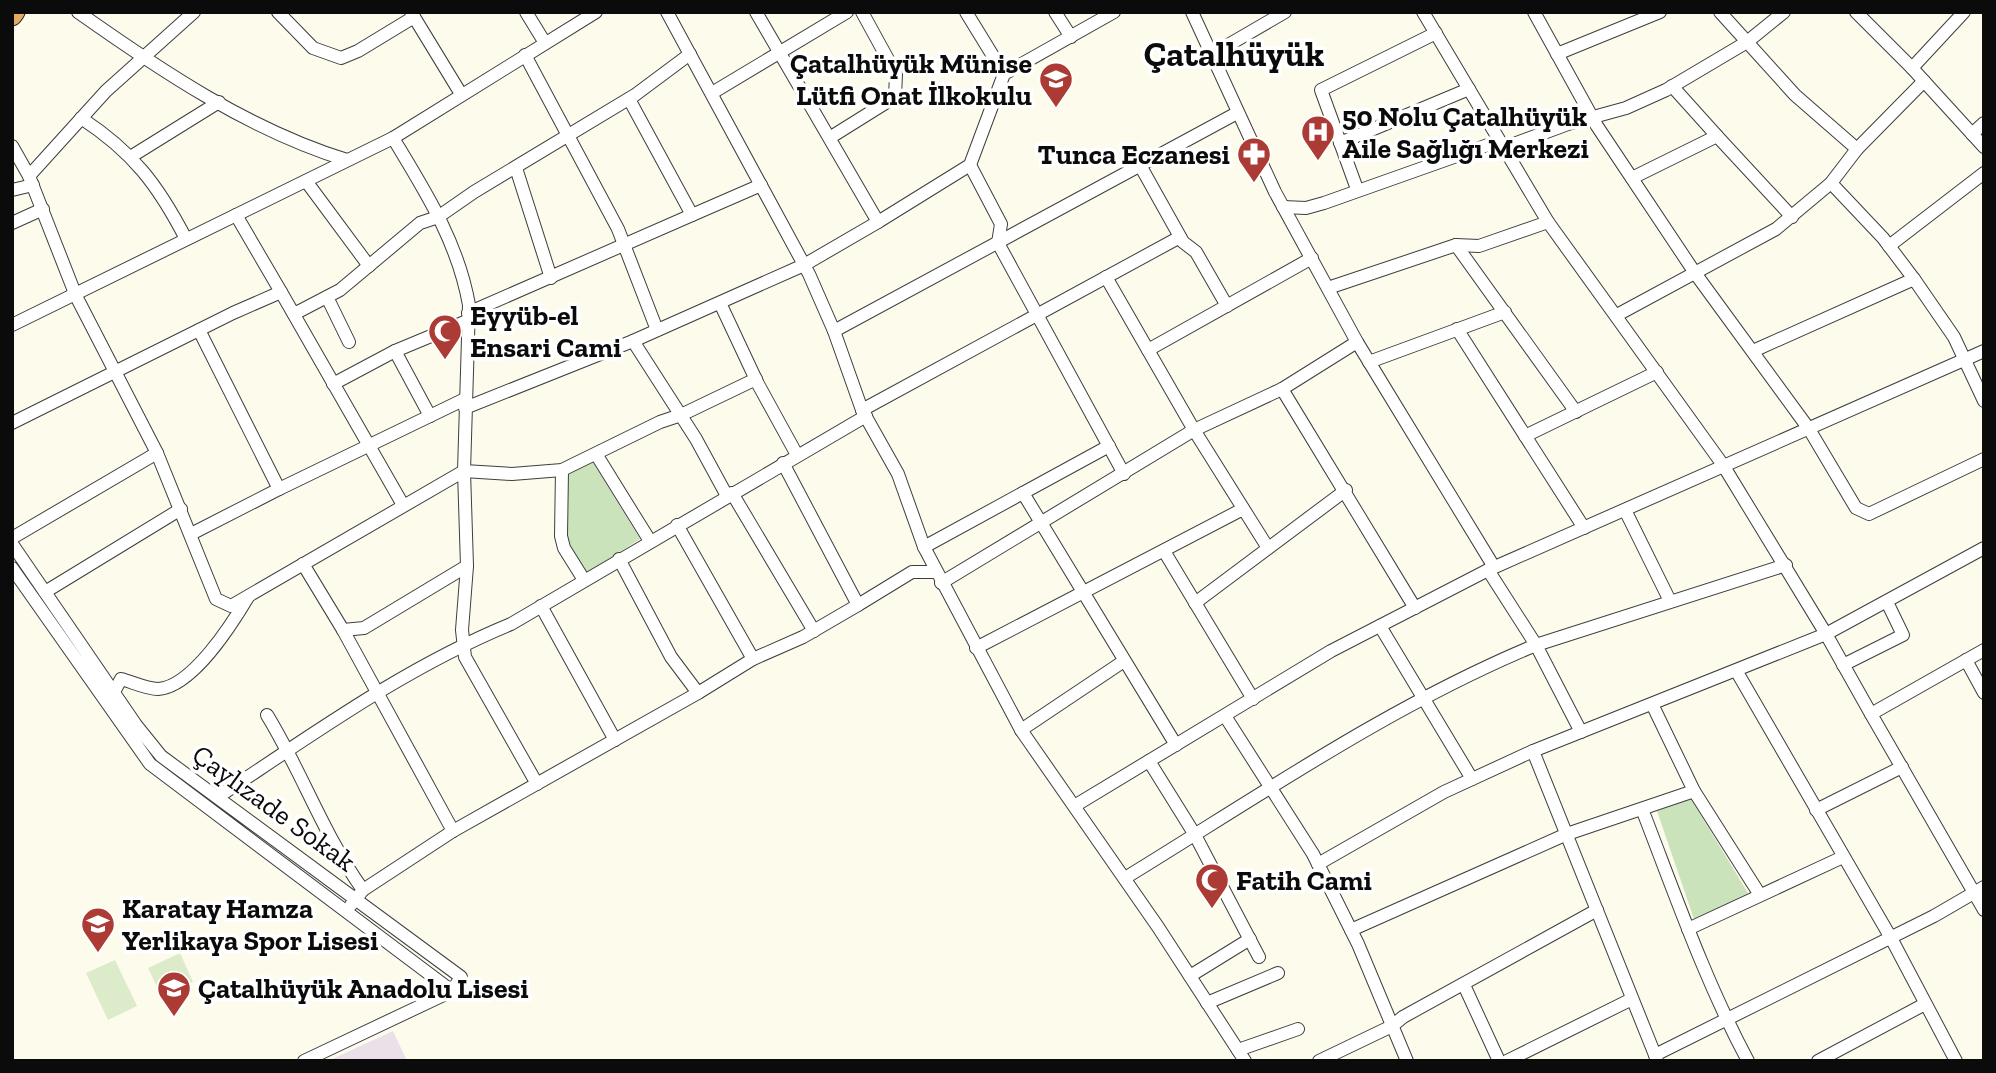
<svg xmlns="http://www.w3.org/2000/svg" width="1996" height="1073" font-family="'Zilla Slab',serif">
<rect width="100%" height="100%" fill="#fdfbec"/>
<path fill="#e9e0e9" d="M393 1031 407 1061H328Z"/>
<g fill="#cbe3ba">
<path d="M592 461 640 539 585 574 565 536 567 473Z"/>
<path d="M1691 799 1748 893 1694 919 1657 811Z"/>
</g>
<g fill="#dcebca">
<path d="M180 953 193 982 162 997 148 968Z"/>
<path d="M115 960 137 1006 108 1020 86 973Z"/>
</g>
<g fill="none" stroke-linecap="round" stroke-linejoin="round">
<g stroke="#3e3e3e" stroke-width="14">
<g id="minor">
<path d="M78 12C160 70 251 131 347 160"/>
<path d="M278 12 313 48 341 58 358 51 414 17"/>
<path d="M411 12 461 94"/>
<path d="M526 12 545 43"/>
<path d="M667 12 809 274 834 331 862 410 898 474 924 547 1021 730 1158 927 1245 1061"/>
<path d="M966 12 1004 74"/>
<path d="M1055 12 1071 37"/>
<path d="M1192 12 1275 192 1357 342 1494 567"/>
<path d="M1423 12 1548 222 1723 465 1826 634 1984 548"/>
<path d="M1534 12 1597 126 1695 273 1809 429 1856 508 1869 514 1984 459"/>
<path d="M1856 12 1912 68 1984 147"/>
<path d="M1557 54 1660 12"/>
<path d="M525 55 618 229 657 330"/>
<path d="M1211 55 1285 12"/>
<path d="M1912 68 1964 12"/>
<path d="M1672 86 1717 136"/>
<path d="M712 93 847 12"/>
<path d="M629 99 692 215 761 185"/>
<path d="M81 118C133 152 158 185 186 239"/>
<path d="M1972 134 1984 123"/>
<path d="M831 137 895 97 896 74 862 12"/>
<path d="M393 138C425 191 458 242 469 305L464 471 512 474 562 470 660 422 681 415 756 379"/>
<path d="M1340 143 1469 89"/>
<path d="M12 146 29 176"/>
<path d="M1503 148 1568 124 1626 108 1666 90 1747 42 1784 12"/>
<path d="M1857 149 1924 81"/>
<path d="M132 156 219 102"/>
<path d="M970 165 1001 224 998 243 1124 474"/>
<path d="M1141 167 1183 242 1196 252 1227 306"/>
<path d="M516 168 551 278"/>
<path d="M1632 178 1717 136 1792 217"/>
<path d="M306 181 369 266"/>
<path d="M1831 183 1883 238 1914 279"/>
<path d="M1357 189 1321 90 1436 33"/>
<path d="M12 190 33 185"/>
<path d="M1283 207 1306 208 1324 203 1499 141"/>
<path d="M236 215 281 292"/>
<path d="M878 222 970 165 1004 74 1114 12"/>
<path d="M12 223 43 209"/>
<path d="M1456 245 1576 412"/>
<path d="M1889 246 1984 173"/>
<path d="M1106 277 1194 430 1268 548"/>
<path d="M1328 288 1456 245 1479 246 1548 222"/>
<path d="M327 297 349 342"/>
<path d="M720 303 758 384 797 455"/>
<path d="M468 313 692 215"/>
<path d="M294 314 340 290 420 223 438 217 474 192 635 95 690 54"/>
<path d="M1617 315 1776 229 1831 183 1857 149 1795 95 1720 12"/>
<path d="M12 325 393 138 596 12"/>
<path d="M1457 329 1584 528"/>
<path d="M199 330 279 489 465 399"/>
<path d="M834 331 1237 113"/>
<path d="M1148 350 1312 258"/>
<path d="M395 351 430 416"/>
<path d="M1753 351 1914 279 1954 337 1984 401"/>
<path d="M1369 362 1505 312"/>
<path d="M333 384 395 351 467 321"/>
<path d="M1282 389 1415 608"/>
<path d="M465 408 633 341"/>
<path d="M862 410 1180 237"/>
<path d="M12 423 233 313 281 292 403 505"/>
<path d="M1525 436 1657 372"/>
<path d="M157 453 76 296 29 176 106 91 194 12"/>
<path d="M596 454 650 541"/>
<path d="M562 470 561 536 564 548 584 580"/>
<path d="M732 493 814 631"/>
<path d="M1023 493 1176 745"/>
<path d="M727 496 696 439 633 341 804 265 878 222 756 12"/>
<path d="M1625 510 1670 601"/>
<path d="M677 525 753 659"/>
<path d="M191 534 279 489"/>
<path d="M12 538 157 453 216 599 231 606 464 471 467 566 462 630 465 657 537 784"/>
<path d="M12 544 136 725 161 756 461 977 452 991 150 764 12 568"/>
<path d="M924 547 1109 446"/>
<path d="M1164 551 1253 699"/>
<path d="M619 559 671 657 698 693"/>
<path d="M303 564 343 630 364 628 467 566"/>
<path d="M1488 570 1536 645 1786 565"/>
<path d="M941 583 1194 430 1282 389 1357 342"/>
<path d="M45 592 181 509"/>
<path d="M1195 603 1346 490"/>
<path d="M858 605 912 572H936"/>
<path d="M541 606 615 740"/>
<path d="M1380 626 1472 779"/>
<path d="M343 630 453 831"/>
<path d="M976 648 1243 509"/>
<path d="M1984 650 1871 714 1984 910"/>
<path d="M1966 660 1984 693"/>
<path d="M1843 665 1903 635 1887 602"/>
<path d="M1737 672 1891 938 1956 1061"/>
<path d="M114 692 121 679C132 682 147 689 158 689 192 687 232 624 248 597"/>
<path d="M1652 704 1694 791 1760 895"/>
<path d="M267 715C302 772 324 836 363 890"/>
<path d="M1225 716 1313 854 1358 944 1407 1061"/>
<path d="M1021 730 1124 661"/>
<path d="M1149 761 1195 835 1259 957"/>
<path d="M218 797C313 734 406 667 511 624L866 416"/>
<path d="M1076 805 1331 651 1488 570 1984 351"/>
<path d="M1642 809C1675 894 1705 981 1748 1061"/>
<path d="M1816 810 1902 767"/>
<path d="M1318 864 1444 792 1533 751"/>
<path d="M1125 878C1259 796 1391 705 1536 645L1581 732"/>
<path d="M351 905 363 890 453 831 698 693 753 659 803 637 858 605 783 463"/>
<path d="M1688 929 1843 857"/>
<path d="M1351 930 1567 834 1694 791"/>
<path d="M1190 976 1250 939"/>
<path d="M1464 985 1499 1061"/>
<path d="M1207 1003 1278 973"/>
<path d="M1238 1050 1298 1029"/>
<path d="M1655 1055 1533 751 1826 634 1871 714"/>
<path d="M304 1061 452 991"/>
<path d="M1319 1061 1392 1026 1403 1017 1597 910"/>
<path d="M1507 1061 1632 999"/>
<path d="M1657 1061 1655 1055 1934 916 1984 887"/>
<path d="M1818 1061 1925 1004"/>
</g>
</g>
<g stroke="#1c1c1c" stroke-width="21">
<path id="highway" d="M12 16 15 12"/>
</g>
<use href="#minor" stroke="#fff" stroke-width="12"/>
<use href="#highway" stroke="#e4ac63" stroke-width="19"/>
</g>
<defs>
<g id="school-pin" transform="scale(1.75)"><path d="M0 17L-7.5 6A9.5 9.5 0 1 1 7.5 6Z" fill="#ab3b34" stroke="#fff"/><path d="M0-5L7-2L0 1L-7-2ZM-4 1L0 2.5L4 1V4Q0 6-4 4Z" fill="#fff"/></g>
<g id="hospital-pin" transform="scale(1.75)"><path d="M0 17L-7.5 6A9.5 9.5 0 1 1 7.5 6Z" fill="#ab3b34" stroke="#fff"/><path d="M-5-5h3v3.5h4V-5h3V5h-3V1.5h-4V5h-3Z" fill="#fff"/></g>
<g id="pharmacy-pin" transform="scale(1.75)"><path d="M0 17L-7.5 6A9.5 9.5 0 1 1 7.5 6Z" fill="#ab3b34" stroke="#fff"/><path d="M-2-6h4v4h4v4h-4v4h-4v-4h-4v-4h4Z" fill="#fff"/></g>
<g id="mosque-pin" transform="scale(1.75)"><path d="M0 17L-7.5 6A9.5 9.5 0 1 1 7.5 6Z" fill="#ab3b34" stroke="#fff"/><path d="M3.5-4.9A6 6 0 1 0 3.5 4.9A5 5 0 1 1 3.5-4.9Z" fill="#fff"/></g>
</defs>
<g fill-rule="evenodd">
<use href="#school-pin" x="1056" y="79"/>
<use href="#hospital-pin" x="1318" y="132"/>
<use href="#pharmacy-pin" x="1254" y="154"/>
<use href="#mosque-pin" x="445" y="331"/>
<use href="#mosque-pin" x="1212" y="880"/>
<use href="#school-pin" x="98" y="924"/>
<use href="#school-pin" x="174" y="988"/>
</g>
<g text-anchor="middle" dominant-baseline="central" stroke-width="7" stroke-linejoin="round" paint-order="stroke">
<g font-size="28" font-weight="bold" fill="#0b0b0b" stroke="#fff" text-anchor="start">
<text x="1032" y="63" text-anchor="end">Çatalhüyük Münise<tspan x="1032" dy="32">Lütfi Onat İlkokulu</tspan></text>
<text x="1342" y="116">50 Nolu Çatalhüyük<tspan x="1342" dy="32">Aile Sağlığı Merkezi</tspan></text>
<text x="1230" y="154" text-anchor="end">Tunca Eczanesi</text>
<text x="470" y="315">Eyyüb-el<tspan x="470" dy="32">Ensari Cami</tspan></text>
<text x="1236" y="880">Fatih Cami</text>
<text x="122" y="908">Karatay Hamza<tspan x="122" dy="32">Yerlikaya Spor Lisesi</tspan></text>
<text x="198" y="988">Çatalhüyük Anadolu Lisesi</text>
</g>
<g font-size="28" fill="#0b0b0b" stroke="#fff">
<text transform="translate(274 808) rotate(36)">Çaylızade Sokak</text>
</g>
<g font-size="35" font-weight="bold" fill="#0b0b0b" stroke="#fff">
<text x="1234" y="54">Çatalhüyük</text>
</g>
</g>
<rect width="1996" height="1073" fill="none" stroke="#0b0b0b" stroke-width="28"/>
</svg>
